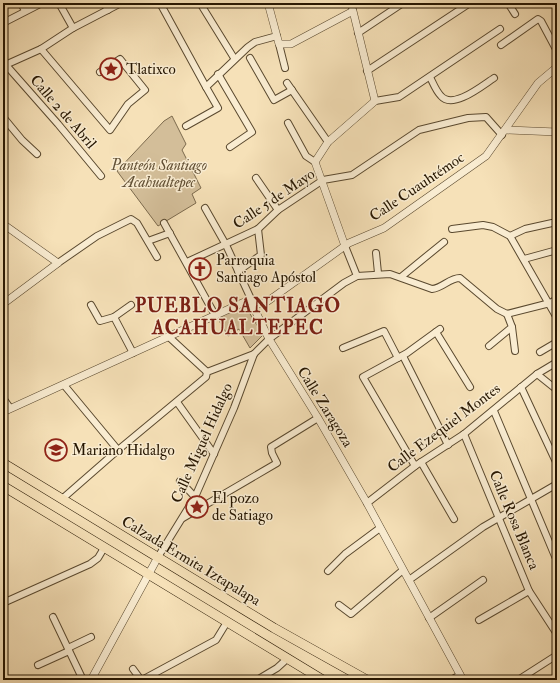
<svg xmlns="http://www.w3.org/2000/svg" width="560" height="683" font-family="'IM FELL Double Pica',serif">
<rect width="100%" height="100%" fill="#f6e1b8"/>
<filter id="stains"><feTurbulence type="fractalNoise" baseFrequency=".005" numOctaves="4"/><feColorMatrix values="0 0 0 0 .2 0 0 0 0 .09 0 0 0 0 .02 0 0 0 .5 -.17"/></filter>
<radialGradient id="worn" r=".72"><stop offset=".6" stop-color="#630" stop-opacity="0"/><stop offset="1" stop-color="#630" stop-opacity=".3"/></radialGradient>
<g fill="#d3be99" stroke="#7c6a4d">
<path d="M172 116 186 144 182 150 201 188 192 194 196 203 158 226 117 171 164 121Z"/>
<path d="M244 304 263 335 250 348 239 329 228 336 217 317Z"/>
</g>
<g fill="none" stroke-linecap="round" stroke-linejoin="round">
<g stroke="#5a492f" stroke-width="8">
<g id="minor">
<path d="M21 3 25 11"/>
<path d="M59 3 73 28"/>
<path d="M104 3 108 10"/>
<path d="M160 3 206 87"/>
<path d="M200 3 234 58"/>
<path d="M351 3 353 11"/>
<path d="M508 3 515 14"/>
<path d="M3 23 42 3"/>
<path d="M358 33 403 3"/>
<path d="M279 44 285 68"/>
<path d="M501 45 538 19 541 21 557 51"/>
<path d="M41 49 110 130 128 104 145 90 120 59 100 72"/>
<path d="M250 58 274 100 292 90"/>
<path d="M6 65 58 124 101 176"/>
<path d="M3 66 41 49 73 28 121 3"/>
<path d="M367 71 470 3"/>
<path d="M218 74 252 132 230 147"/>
<path d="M430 77C433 83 436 91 441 96 453 110 483 85 494 78"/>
<path d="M287 83 328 142"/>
<path d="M375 101 399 97 500 29"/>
<path d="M3 117 22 140 37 154"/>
<path d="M288 123 306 156 315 162"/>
<path d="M186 126 218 108 206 87 248 47 255 42 277 36"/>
<path d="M256 178 278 210"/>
<path d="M205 208 226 245 251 299"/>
<path d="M164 223 215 315"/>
<path d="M452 229 483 225 493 227 510 236 557 318"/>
<path d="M510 236 525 229 552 223"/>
<path d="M148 241 170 233"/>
<path d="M345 246 357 276"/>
<path d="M376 253 378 273"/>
<path d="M524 259 557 250"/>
<path d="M187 262 258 229 278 210 323 180 352 175 419 130 468 118 486 117 502 135"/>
<path d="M58 263 97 236 131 219 137 223 157 257"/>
<path d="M238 271 261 255 258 229"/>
<path d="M401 277 444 242"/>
<path d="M91 305 100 321 114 317 131 305"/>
<path d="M114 317 133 353"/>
<path d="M512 327 515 351"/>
<path d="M436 332 470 387"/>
<path d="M169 337 207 372"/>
<path d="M489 346 512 327 507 314"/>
<path d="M343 348 384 331 398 358"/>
<path d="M540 352 557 342"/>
<path d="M403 356 448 445"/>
<path d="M537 374 557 390"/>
<path d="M64 385 118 450"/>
<path d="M521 387 557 464"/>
<path d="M3 398 10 408"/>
<path d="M177 402 214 454"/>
<path d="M494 411 557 561"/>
<path d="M464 434 529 591 557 634"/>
<path d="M421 462 454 519"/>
<path d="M415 466 363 377 407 353 440 329"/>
<path d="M180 481 195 497"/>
<path d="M62 499 118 450 206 377 207 372 254 354"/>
<path d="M367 503 415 466 464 434 537 374 557 362"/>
<path d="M183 518 277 463 272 453 271 447 318 418"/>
<path d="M158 557 195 497 234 408 254 354 269 339 344 283 357 276 390 274 432 289C443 288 449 278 460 278L497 309 507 314 550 303 557 299"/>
<path d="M328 571 345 554 380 528"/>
<path d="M409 580 483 527 557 484"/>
<path d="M3 603 90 564 98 558 104 548"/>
<path d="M339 605 351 614 403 570"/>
<path d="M53 617 83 680"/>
<path d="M429 618 483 580"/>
<path d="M479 620 529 591"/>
<path d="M68 648 91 637"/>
<path d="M38 665 69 651"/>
<path d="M133 669 141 680"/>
<path d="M142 680 216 640 227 622"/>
<path d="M257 680 277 668 288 658"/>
<path d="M451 680 460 675"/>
<path d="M518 680 557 655"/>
</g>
</g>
<g stroke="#5a492f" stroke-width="8">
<g id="tertiary">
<path d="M268 3 279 44H291L353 11 375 101 328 142 315 162 345 246"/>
<path d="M506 130 557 132"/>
<path d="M3 224 58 263 3 304"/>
<path d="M253 306 268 301 349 243 384 228 486 156 538 83 557 67"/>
<path d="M3 412 251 299 253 306 269 339 318 418 367 503 463 680"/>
<path d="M91 680 158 557"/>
</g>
</g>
<g stroke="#261601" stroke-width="10">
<g id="primary">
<path d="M3 463 274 628 367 680"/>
<path d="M3 486 323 680"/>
</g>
</g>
<use href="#minor" stroke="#f9ecd1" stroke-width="6"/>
<use href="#tertiary" stroke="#f9ecd1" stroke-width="7"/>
<use href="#primary" stroke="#f6e1b8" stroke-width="9"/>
</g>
<defs>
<g id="sight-ring" transform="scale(1.15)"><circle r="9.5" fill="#f9ecd1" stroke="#8f2418" stroke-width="1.5"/><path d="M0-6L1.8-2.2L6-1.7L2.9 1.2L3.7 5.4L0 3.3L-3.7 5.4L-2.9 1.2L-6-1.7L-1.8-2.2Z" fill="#8f2418"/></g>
<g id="church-ring" transform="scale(1.15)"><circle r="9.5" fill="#f9ecd1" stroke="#8f2418" stroke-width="1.5"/><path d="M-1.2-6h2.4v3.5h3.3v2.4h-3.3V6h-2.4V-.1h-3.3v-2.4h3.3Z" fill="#8f2418"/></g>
<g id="school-ring" transform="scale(1.15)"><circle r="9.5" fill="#f9ecd1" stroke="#8f2418" stroke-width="1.5"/><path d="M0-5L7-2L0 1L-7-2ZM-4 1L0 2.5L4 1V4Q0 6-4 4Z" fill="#8f2418"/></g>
</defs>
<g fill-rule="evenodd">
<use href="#sight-ring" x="111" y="69"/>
<use href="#church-ring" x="200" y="269"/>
<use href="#school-ring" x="56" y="450"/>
<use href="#sight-ring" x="197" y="507"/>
</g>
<g text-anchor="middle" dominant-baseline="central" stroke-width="3" stroke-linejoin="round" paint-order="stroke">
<g font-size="15" fill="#261601" stroke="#f9ecd1" text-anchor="start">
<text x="126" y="69">Tlatixco</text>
<text x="216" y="260">Parroquia<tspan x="216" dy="17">Santiago Apóstol</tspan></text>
<text x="72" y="450">Mariano Hidalgo</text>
<text x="212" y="498">El pozo<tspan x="212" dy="17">de Satiago</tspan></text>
</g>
<g font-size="15" fill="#261601" stroke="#f9ecd1">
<text transform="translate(63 112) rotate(49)">Calle 2 de Abril</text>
<text transform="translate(417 187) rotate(-34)">Calle Cuauhtémoc</text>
<text transform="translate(274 199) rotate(-34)">Calle 5 de Mayo</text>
<text transform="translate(325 407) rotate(58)">Calle Zaragoza</text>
<text transform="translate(444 428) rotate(-37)">Calle Ezequiel Montes</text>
<text transform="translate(202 443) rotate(-66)">Calle Miguel Hidalgo</text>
<text transform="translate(514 520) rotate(67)">Calle Rosa Blanca</text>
<text transform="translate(191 561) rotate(31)">Calzada Ermita Iztapalapa</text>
</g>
<g font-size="15" font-style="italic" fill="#635136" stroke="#f9ecd1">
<text x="159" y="165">Panteón Santiago<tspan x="159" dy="17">Acahualtepec</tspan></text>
</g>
<g font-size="19" font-weight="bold" letter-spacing="1" fill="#7a1f14" stroke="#f9ecd1">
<text x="238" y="306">PUEBLO SANTIAGO<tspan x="238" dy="22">ACAHUALTEPEC</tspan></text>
</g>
</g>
<rect width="560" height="683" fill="none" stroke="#f6e1b8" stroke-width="16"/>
<rect x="4" y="4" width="552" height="675" fill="none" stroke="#261601" stroke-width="2"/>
<rect x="8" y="8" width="544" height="667" fill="none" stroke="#261601"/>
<rect width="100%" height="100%" filter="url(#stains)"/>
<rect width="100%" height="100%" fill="url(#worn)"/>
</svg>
